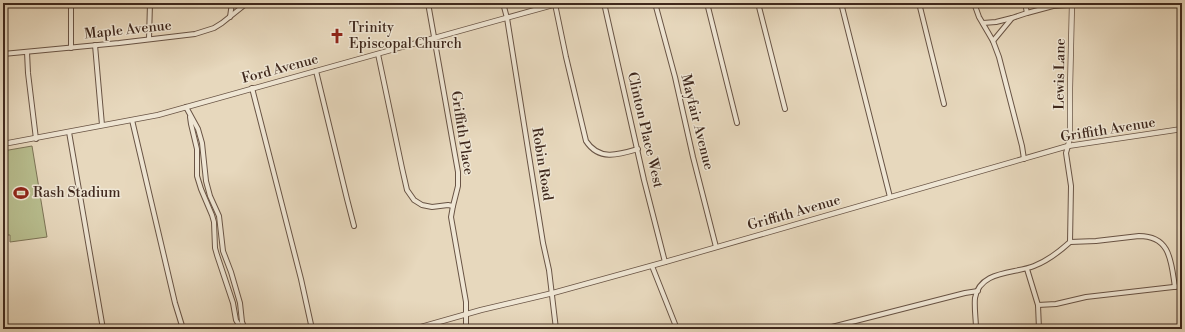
<svg xmlns="http://www.w3.org/2000/svg" width="1185" height="332" font-family="'Libre Bodoni',serif">
<rect width="100%" height="100%" fill="#e7d8bd"/>
<filter id="stains"><feTurbulence type="fractalNoise" baseFrequency=".005" numOctaves="4"/><feColorMatrix values="0 0 0 0 .2 0 0 0 0 .09 0 0 0 0 .02 0 0 0 .5 -.17"/></filter>
<radialGradient id="worn" r=".72"><stop offset=".6" stop-color="#630" stop-opacity="0"/><stop offset="1" stop-color="#630" stop-opacity=".3"/></radialGradient>
<path fill="#b8be8f" stroke="#7c7356" d="M32 146 47 237 10 242V235H3V151Z"/>
<g fill="none" stroke-linecap="round" stroke-linejoin="round">
<g stroke="#695445" stroke-width="6">
<g id="minor">
<path d="M237 3 245 5"/>
<path d="M428 3 458 172V186L453 206 451 217 466 302V329"/>
<path d="M503 3 507 18 543 243 549 270 556 329"/>
<path d="M604 3 644 180 665 262"/>
<path d="M655 3 675 77 693 157 716 247"/>
<path d="M707 3 737 123"/>
<path d="M758 3 785 109"/>
<path d="M841 3 890 197"/>
<path d="M919 3 944 104"/>
<path d="M974 3 979 17 993 41 999 57 1022 146 1024 159"/>
<path d="M1025 3 1027 13"/>
<path d="M555 4 566 57 586 141C599 161 618 155 638 149"/>
<path d="M230 17 232 3"/>
<path d="M983 23 996 22 1012 18"/>
<path d="M149 39 150 3"/>
<path d="M993 41 1012 18 1027 13 1053 6 1109 3"/>
<path d="M95 45 102 125"/>
<path d="M71 48V3"/>
<path d="M27 52 28 73 36 139"/>
<path d="M3 54 119 43 195 34 214 28 222 23 247 3"/>
<path d="M378 54 402 168 407 190 414 200 422 205 432 207 448 205 453 206"/>
<path d="M316 71 347 199 354 226"/>
<path d="M252 88 301 279 312 329"/>
<path d="M186 107 198 129 202 143 206 181 210 196 219 216 223 251 231 272 240 303 242 322 245 329"/>
<path d="M190 117 191 124 197 149V176L201 189 212 215 214 222 215 248 217 255 233 303 236 320 239 325 245 329"/>
<path d="M132 120 175 303 183 329"/>
<path d="M69 132 103 329"/>
<path d="M1070 242 1096 241 1139 236C1171 236 1171 262 1175 287"/>
<path d="M652 266 677 329"/>
<path d="M1027 269 1038 305 1039 329"/>
<path d="M1038 305 1056 304 1086 297 1182 286"/>
<path d="M824 329 965 293 978 291"/>
<path d="M976 329C976 319 974 308 975 298 980 270 1014 274 1034 266 1047 261 1059 252 1070 242L1071 186 1066 153 1068 146"/>
</g>
</g>
<g stroke="#695445" stroke-width="6">
<g id="tertiary">
<path d="M3 144 158 115 560 3"/>
<path d="M1068 146 1070 138V88L1072 3"/>
<path d="M414 329 481 310 553 293 665 262 1068 146 1182 129"/>
</g>
</g>
<use href="#minor" stroke="#efe6d4" stroke-width="4"/>
<use href="#tertiary" stroke="#efe6d4" stroke-width="4.5"/>
</g>
<defs>
<g id="church-bare" transform="scale(1.2)"><path d="M-1.2-6h2.4v3.5h3.3v2.4h-3.3V6h-2.4V-.1h-3.3v-2.4h3.3Z" fill="#8f2418" stroke="#efe6d4" stroke-width="2.5" paint-order="stroke"/></g>
<g id="stadium-bare" transform="scale(1.2)"><path d="M0-5a6.5 5 0 1 0 0 10a6.5 5 0 1 0 0-10ZM-3.5-1.8h7v3.6h-7Z" fill="#8f2418" stroke="#efe6d4" stroke-width="2.5" paint-order="stroke"/></g>
</defs>
<g fill-rule="evenodd">
<use href="#church-bare" x="337" y="36"/>
<use href="#stadium-bare" x="21" y="193"/>
</g>
<g text-anchor="middle" dominant-baseline="central" stroke-width="3" stroke-linejoin="round" paint-order="stroke">
<g font-size="14" fill="#3f281d" stroke="#efe6d4" text-anchor="start">
<text x="349" y="28">Trinity<tspan x="349" dy="16">Episcopal Church</tspan></text>
<text x="33" y="193">Rash Stadium</text>
</g>
<g font-size="14" fill="#3f281d" stroke="#efe6d4">
<text transform="translate(128 30) rotate(-6)">Maple Avenue</text>
<text transform="translate(280 69) rotate(-15)">Ford Avenue</text>
<text transform="translate(1060 74) rotate(-89)">Lewis Lane</text>
<text transform="translate(697 122) rotate(76)">Mayfair Avenue</text>
<text transform="translate(645 130) rotate(77)">Clinton Place West</text>
<text transform="translate(1108 130) rotate(-9)">Griffith Avenue</text>
<text transform="translate(462 133) rotate(81)">Griffith Place</text>
<text transform="translate(542 164) rotate(81)">Robin Road</text>
<text transform="translate(794 213) rotate(-16)">Griffith Avenue</text>
</g>
</g>
<rect width="1185" height="332" fill="none" stroke="#e7d8bd" stroke-width="16"/>
<rect x="4" y="4" width="1177" height="324" fill="none" stroke="#3f281d" stroke-width="2"/>
<rect x="8" y="8" width="1169" height="316" fill="none" stroke="#3f281d"/>
<rect width="100%" height="100%" filter="url(#stains)"/>
<rect width="100%" height="100%" fill="url(#worn)"/>
</svg>
